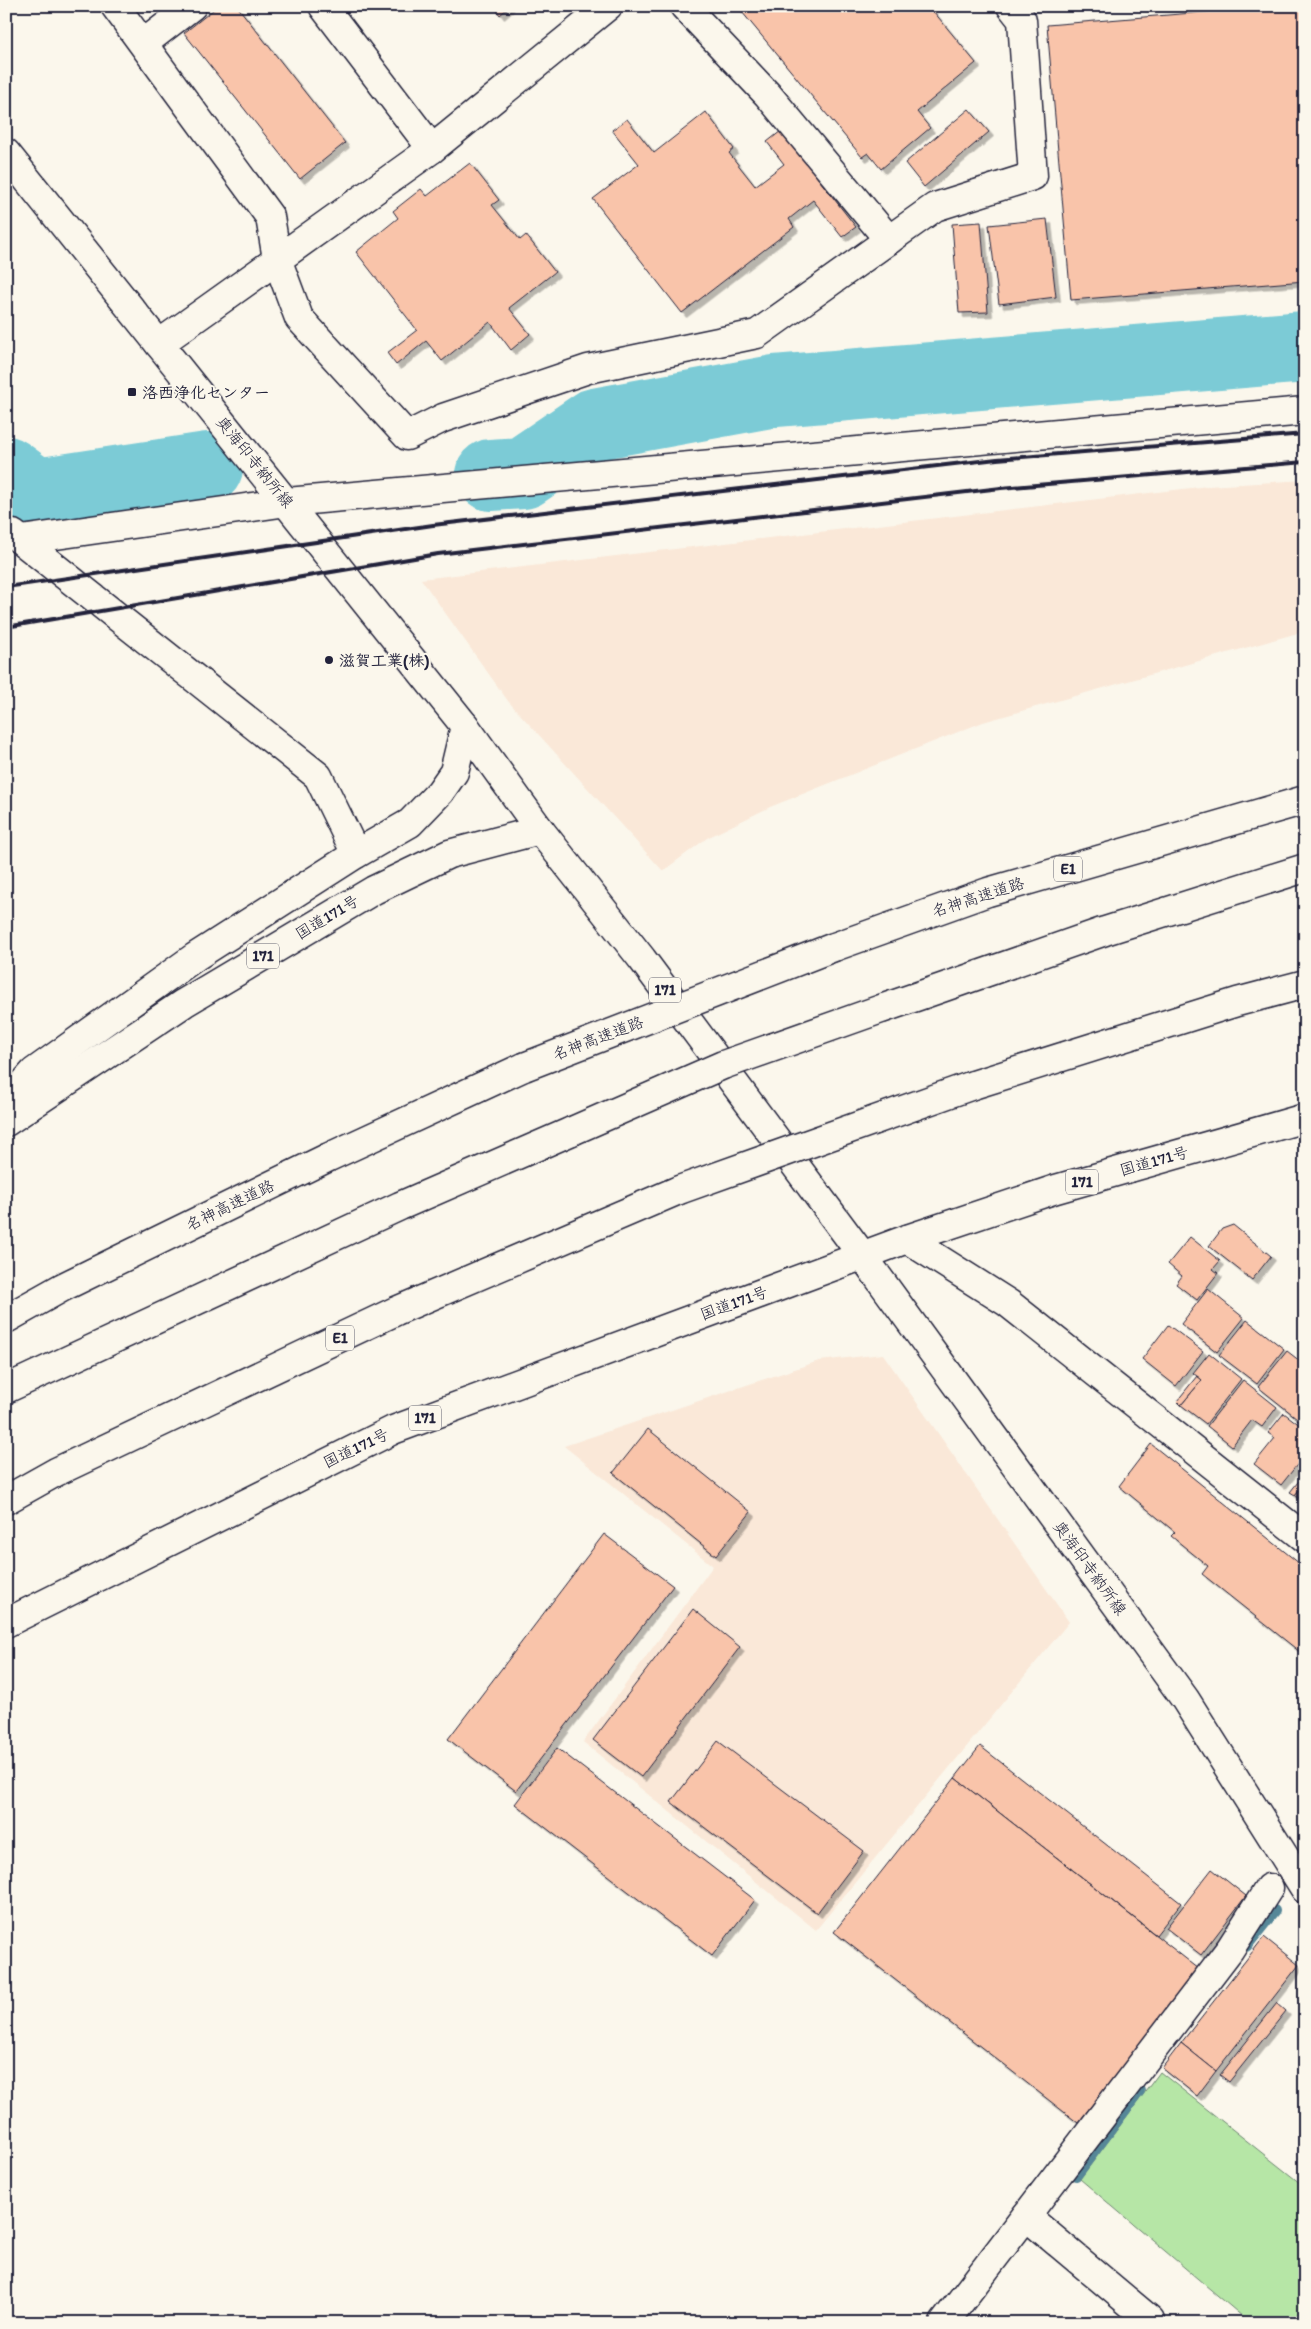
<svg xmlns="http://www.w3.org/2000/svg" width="1311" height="2329" font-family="Itim,'Klee One',sans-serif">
<defs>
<filter id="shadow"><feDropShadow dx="4.5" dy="4.5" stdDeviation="0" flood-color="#0004"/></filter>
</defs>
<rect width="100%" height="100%" fill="#fbf7ec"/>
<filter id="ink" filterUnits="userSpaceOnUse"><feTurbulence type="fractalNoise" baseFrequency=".02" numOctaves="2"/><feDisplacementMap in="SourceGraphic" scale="10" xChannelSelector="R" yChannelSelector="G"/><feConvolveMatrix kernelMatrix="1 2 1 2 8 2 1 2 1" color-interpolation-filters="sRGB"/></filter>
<g filter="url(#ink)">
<g fill="#fae8d8">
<path d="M1305 480V631L983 722 770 807 707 838 663 871 508 701 421 579 1208 486Z"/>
<path d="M883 1354 1069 1622 816 1930 583 1742 713 1566 564 1446 819 1361Z"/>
</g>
<path fill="#b6e6a6" stroke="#6c8470" d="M1160 2072 1305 2187V2323H1250L1080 2179Z"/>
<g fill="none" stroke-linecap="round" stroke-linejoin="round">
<g stroke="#578798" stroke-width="12">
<path d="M1246 1946 1274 1911"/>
<path d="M1076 2175 1139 2091"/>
</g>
<g stroke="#7bcbd6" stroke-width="72">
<path d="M6 472 36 494 207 468"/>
<path d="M491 475 523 473 595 424 775 391 1305 347"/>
</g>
</g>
<g fill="#f9c4aa" stroke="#22223b" filter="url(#shadow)">
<path d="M218 6H237L345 143 300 179 184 33Z"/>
<path d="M493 6H510L500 15Z"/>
<path d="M737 6H929L976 63 917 112 930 128 881 169 868 153 862 157Z"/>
<path d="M1277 6H1305V281L1071 300 1047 25Z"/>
<path d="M969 109 989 132 924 187 905 163Z"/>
<path d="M706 112 734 149 729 153 755 186 784 164 767 142 781 131 856 227 842 237 813 200 789 219 794 227 682 313 593 199 639 164 612 130 627 119 654 153Z"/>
<path d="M470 163 499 200 492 205 520 240 526 235 555 272 509 308 530 334 511 350 490 322 442 361 426 341 396 365 387 353 417 330 356 252 398 218 393 211 421 189 427 196Z"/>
<path d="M1047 219 1056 297 999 304 989 225Z"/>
<path d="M981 222 988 312 959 313 952 224Z"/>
<path d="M1233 1225 1271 1256 1252 1280 1209 1246 1222 1229Z"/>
<path d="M1190 1237 1220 1261 1213 1269 1218 1273 1197 1300 1176 1284 1182 1276 1168 1264Z"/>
<path d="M1208 1289 1244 1318 1217 1352 1181 1324Z"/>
<path d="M1247 1320 1284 1349 1257 1384 1219 1355Z"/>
<path d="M1168 1325 1203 1351 1176 1386 1142 1359Z"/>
<path d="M1287 1351 1305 1365V1407L1297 1418 1258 1387Z"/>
<path d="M1209 1353 1241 1379 1206 1424 1181 1405 1202 1380 1193 1373Z"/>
<path d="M1197 1376 1202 1380 1181 1405 1177 1401Z"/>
<path d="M1243 1380 1277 1407 1262 1427 1252 1420 1232 1446 1207 1426Z"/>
<path d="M1305 1411V1426L1297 1420Z"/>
<path d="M1284 1413 1305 1429V1455L1281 1485 1254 1464 1275 1438 1268 1433Z"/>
<path d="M648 1429 751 1512 716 1556 613 1473Z"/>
<path d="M1151 1444 1305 1568V1656L1202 1574 1208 1566 1171 1536 1175 1532 1119 1486Z"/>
<path d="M1302 1477 1305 1483 1295 1495 1290 1492Z"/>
<path d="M1305 1483V1503L1295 1495Z"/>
<path d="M604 1534 673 1586 516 1791 448 1739Z"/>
<path d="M693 1609 740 1647 641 1777 593 1740Z"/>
<path d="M718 1741 864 1851 817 1913 671 1802Z"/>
<path d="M980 1746 1181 1903 1156 1935 955 1778Z"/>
<path d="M557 1748 755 1900 712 1956 515 1804Z"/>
<path d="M955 1778 1199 1969 1078 2123 834 1932Z"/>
<path d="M1212 1869 1246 1896 1201 1955 1166 1928Z"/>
<path d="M1264 1937 1299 1965 1216 2071 1181 2043Z"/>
<path d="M1277 2003 1286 2011 1229 2082 1220 2075Z"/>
<path d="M1181 2043 1216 2071 1197 2096 1162 2068Z"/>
</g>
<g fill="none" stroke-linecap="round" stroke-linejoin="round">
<g stroke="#22223b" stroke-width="31">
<g id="minor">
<path d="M115 6 270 217 277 259 299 318 407 436 443 418 588 369 757 334 935 207 1033 176 1022 20 1011 6"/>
<path d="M323 6 432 149"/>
<path d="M684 6 768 95 889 240"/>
<path d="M144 43 192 6"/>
<path d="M159 344 432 149 608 6"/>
<path d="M13 534 318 776 356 854"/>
<path d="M21 540 287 502 1305 411"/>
<path d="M907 1239 1008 1303 1305 1538"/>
<path d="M1026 2216 1150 2320 1148 2323"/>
<path d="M944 2323 1230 1949 1269 1888"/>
</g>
</g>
<g stroke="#22223b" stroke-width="31">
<g id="major">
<path d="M6 153 465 726"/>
<path d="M862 1255 1185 1699 1305 1889"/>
</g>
</g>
<g stroke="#22223b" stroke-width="31">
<g id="highway">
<path d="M465 726 540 830 642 959 862 1255"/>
<path d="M834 947 988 892 1305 800"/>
<path d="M884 1008 1105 931 1305 868"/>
<path d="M973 1085 1237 1002 1305 984"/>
<path d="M6 1104 34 1072 195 957 356 854 410 823 440 792 454 772 465 726"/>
<path d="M6 1122 184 1003 374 890 449 854 540 830"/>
<path d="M6 1319 63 1287 329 1157 524 1067"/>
<path d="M6 1389 400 1206 572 1131"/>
<path d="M6 1500 56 1472 396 1311 679 1190"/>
<path d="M6 1623 393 1430 907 1239 1056 1189 1305 1118"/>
</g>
</g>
<use href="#minor" stroke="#fbf7ec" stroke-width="28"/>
<use href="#major" stroke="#fbf7ec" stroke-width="28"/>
<use href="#highway" stroke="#fbf7ec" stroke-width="28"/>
<g stroke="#22223b" stroke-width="4">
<path d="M6 587 433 525 997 459 1305 434"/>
<path d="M6 627 438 554 1001 488 1305 462"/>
</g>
<g stroke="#22223b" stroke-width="31" stroke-linecap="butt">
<g id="highway-bridge">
<path d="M524 1067 834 947"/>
<path d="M572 1131 723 1065 884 1008"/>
<path d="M679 1190 973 1085"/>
</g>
</g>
<use href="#highway-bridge" stroke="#fbf7ec" stroke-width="28"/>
</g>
</g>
<g fill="#22223b" stroke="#fbf7ec" stroke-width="2">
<rect x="127" y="387" width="10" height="10" rx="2.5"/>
<circle cx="329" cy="660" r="5"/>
</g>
<g text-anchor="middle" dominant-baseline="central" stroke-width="4" stroke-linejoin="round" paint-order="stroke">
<g fill="#fbf7ec" stroke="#636270" stroke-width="1">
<rect x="1054" y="856.5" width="28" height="25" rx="4"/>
<rect x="247" y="943.5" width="32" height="25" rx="4"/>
<rect x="649" y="977.5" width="32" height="25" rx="4"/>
<rect x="1066" y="1169.5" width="32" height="25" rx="4"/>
<rect x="326" y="1325.5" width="28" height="25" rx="4"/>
<rect x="409" y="1405.5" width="32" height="25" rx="4"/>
</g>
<g font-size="15" font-weight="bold" fill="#22223b">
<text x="1068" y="869">E1</text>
<text x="263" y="956">171</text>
<text x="665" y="990">171</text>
<text x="1082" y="1182">171</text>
<text x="340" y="1338">E1</text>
<text x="425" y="1418">171</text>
</g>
<g font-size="16" font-weight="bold" fill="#22223b" stroke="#fbf7ec" text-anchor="start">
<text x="142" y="392">洛西浄化センター</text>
<text x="339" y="660">滋賀工業(株)</text>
</g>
<g font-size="16" fill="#22223b" stroke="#fbf7ec">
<text transform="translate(255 462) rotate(51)">奥海印寺納所線</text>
<text transform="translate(978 897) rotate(-18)">名神高速道路</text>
<text transform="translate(327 917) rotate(-31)">国道171号</text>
<text transform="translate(598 1038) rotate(-21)">名神高速道路</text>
<text transform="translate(1154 1161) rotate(-16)">国道171号</text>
<text transform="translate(230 1205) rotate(-26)">名神高速道路</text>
<text transform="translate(734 1303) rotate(-20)">国道171号</text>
<text transform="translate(356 1448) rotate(-26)">国道171号</text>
<text transform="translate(1090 1568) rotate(54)">奥海印寺納所線</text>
</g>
</g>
<rect width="1311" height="2329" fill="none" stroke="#fbf7ec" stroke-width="25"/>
<rect x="12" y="12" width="1286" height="2304" fill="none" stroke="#22223b" stroke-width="2" filter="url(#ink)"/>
</svg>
